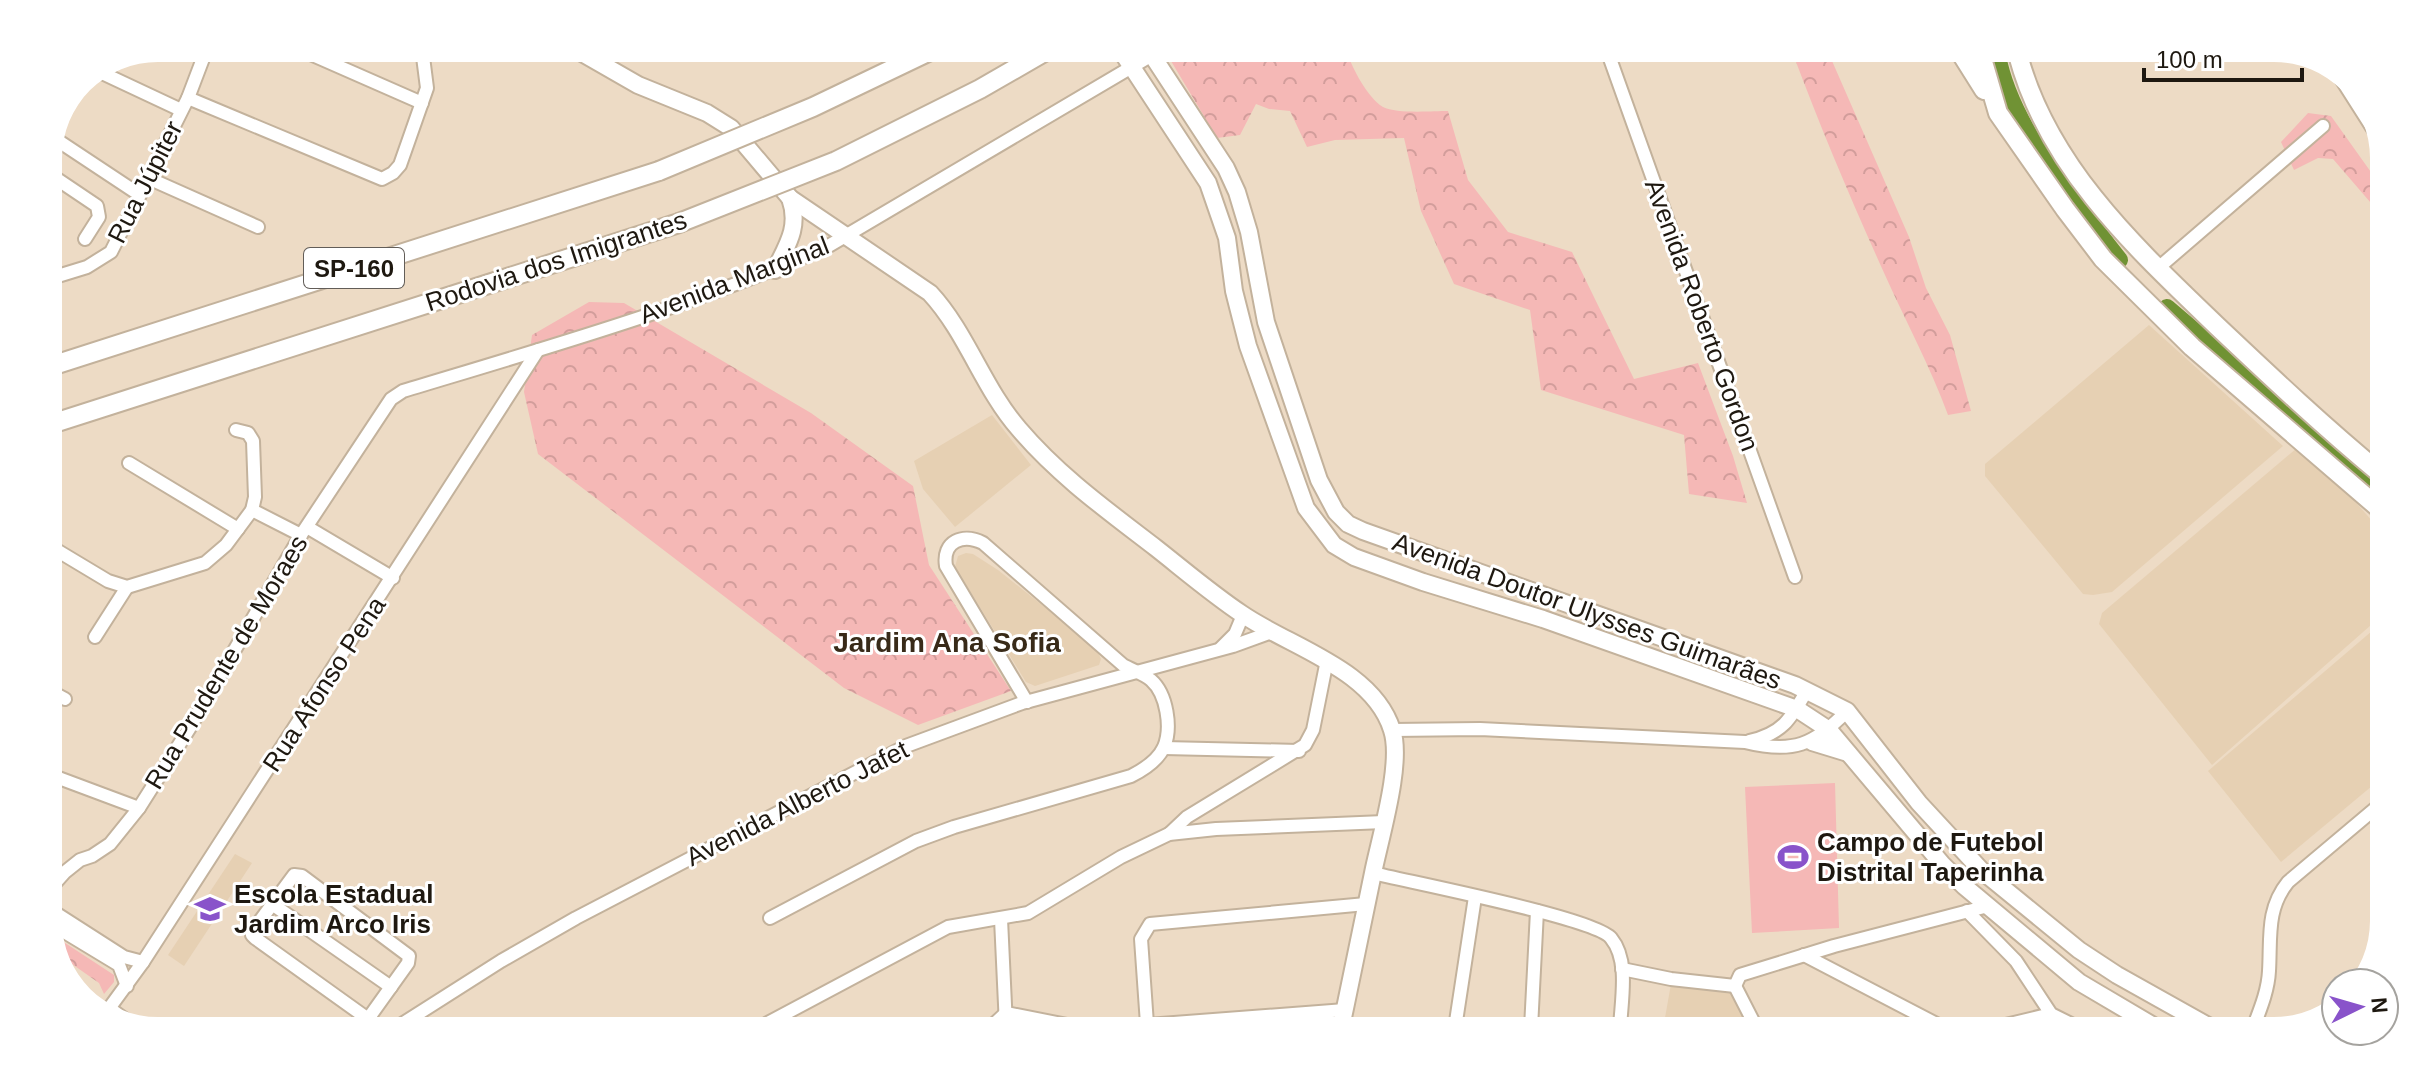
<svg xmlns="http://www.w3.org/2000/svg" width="2432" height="1079" font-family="Arial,sans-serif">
<defs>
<pattern id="forest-crowns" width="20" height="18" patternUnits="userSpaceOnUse" patternTransform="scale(2)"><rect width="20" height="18" fill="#f5b8b6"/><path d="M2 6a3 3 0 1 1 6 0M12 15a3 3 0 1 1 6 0" fill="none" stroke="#d29d9b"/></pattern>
</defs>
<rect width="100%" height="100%" fill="#eddbc5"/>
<g fill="#e6d0b3">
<path d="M2149 325 2283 446 2112 592 2093 595 2083 594 1985 476V464Z"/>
<path d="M992 415 1031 465 955 527 923 489 914 461Z"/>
<path d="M2297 448 2352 498 2380 530 2379 618 2212 765 2099 624 2102 613Z"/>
<path d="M966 553 973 554 998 570 1096 648 1101 659 1099 665 1035 686 1026 682 955 567 958 556Z"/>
<path d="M2379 625 2378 781 2281 862 2208 771Z"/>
<path d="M235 854 252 863 184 966 168 955Z"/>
<path d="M1671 984 1730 990 1750 1029H1663Z"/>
</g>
<path fill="#f5b8b6" d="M1835 783 1839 928 1752 933 1745 787Z"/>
<g fill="url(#forest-crowns)">
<path d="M1172 52 1347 53C1353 69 1367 97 1383 107 1396 114 1432 111 1448 111L1468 180 1508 232 1572 252 1634 379 1698 363 1733 456 1747 503 1689 494 1684 435 1541 390 1530 310 1454 284 1421 211 1404 138 1335 140 1307 147 1290 111 1269 109 1256 104 1240 135 1217 138 1168 56Z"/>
<path d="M1793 54H1829L1909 237 1926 288 1950 335 1971 411 1948 415C1930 366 1906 322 1885 275 1852 202 1821 129 1793 54Z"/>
<path d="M2308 113 2331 116 2383 189V217L2333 159 2318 158 2294 170 2281 142Z"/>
<path d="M589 302 624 303 811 413 913 486 929 565 1011 691 918 725 844 688 538 454 524 392 532 335Z"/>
<path d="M62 941 114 975V982L104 994 99 983 62 957Z"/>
</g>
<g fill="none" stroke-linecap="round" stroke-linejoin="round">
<g stroke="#709234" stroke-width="18">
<path d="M1997 55C2009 125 2076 205 2119 260"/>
<path d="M2167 308 2380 490"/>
</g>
<g stroke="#c3b29c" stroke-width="16">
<g id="minor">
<path d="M299 49 422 103"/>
<path d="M1608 53 1795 577"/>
<path d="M100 72 181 110"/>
<path d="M188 98 382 179 393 173 400 165 427 88 422 49"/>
<path d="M54 138 140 195"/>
<path d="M48 173 97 206 99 217 85 239"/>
<path d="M148 178 258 227"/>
<path d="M2157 269 2323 126"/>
<path d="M48 279 87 267 111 252 188 98 207 48"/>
<path d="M129 463 238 529"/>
<path d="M252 510 301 535"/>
<path d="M307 527 393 578"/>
<path d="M48 545 108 581 127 587 205 563 226 545 252 510 255 497 253 441 248 433 236 430"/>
<path d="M95 637 127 587"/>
<path d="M1221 648 1235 634 1243 615"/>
<path d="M48 690 65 699"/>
<path d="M1392 730 1480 729 1745 742C1793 754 1814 745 1847 711"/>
<path d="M1749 741C1782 734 1791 719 1807 690"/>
<path d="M1164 748 1299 751"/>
<path d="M48 774 139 808"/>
<path d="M1169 834 1187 817 1305 745 1313 730 1327 660"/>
<path d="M1373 873C1409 882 1595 918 1611 938 1630 961 1621 1001 1620 1029"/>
<path d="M48 891 65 872 80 860 92 856 110 844 139 808 189 729 301 535 391 399 403 391C545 348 689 307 825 248L1152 55"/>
<path d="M272 904 391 987"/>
<path d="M48 906 57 914 124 957 143 962"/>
<path d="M1967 911 2016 961 2051 1014 2083 1030"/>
<path d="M770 918 916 841 954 827 1131 776C1143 770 1158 760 1164 747 1172 728 1167 694 1151 680 1144 674 1132 670 1123 665L983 543C963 533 942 541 946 566L1027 702"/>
<path d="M1001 919 1006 1026"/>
<path d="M48 922 119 965 127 986"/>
<path d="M1804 955 1948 1030"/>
<path d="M1622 969 1671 979 1735 986"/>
<path d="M1735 986 1740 975 1834 946 1988 906"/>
<path d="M1735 986 1757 1029"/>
<path d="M109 1008 130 1023"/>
<path d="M105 1014 143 962 538 350"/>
<path d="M368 1019 408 963 409 956 302 876 294 875 254 929 252 935 255 938 368 1019 375 1024"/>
<path d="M402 1024 501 961 576 918 906 746 1022 703 1233 646 1272 632"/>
<path d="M1147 1024 1141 939 1150 924 1366 904"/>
<path d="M764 1025 948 927 1028 913 1121 857 1169 834 1216 829 1384 822"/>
<path d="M992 1026 1006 1013 1072 1026"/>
<path d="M1121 1027 1345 1010"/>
<path d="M1455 1028 1475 897"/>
<path d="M1531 1028 1537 911"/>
<path d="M1985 1030 2051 1014"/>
<path d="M2252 1031C2259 1012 2268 992 2269 971 2271 938 2266 909 2288 882L2377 807"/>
</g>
</g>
<g stroke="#c3b29c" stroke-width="20">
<g id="major">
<path d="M577 50 638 85 707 113 731 128 790 198 930 293C967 333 983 388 1019 429 1059 476 1108 511 1156 548 1184 570 1212 594 1242 614 1290 647 1373 669 1392 730 1403 763 1380 838 1373 873 1362 925 1352 976 1341 1027"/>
<path d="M1122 52 1208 183 1227 238 1234 291 1248 346 1306 508 1334 545 1354 557 1423 582 1543 619 1797 709 1829 730 1942 864 1964 886 2079 982 2162 1031"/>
<path d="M1150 52 1226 168 1237 192 1249 232 1266 322 1319 480 1336 512 1348 524 1363 531 1795 685 1847 711 1919 803 1981 870 2079 950 2117 975 2217 1031"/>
<path d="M2341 75 2376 130"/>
<path d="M775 270C788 244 800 226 790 198"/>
<path d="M1812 742 1848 753"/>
</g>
</g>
<g stroke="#c3b29c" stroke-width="22">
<g id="highway">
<path d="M1962 55 1984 90"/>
<path d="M1981 55 1998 113 2065 209 2103 259 2192 347 2380 509"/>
<path d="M2018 55C2048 168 2137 249 2218 327 2271 377 2324 427 2381 474"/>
<path d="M48 367 659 171"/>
<path d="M48 425 679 223"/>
</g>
</g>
<use href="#minor" stroke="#fff" stroke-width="12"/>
<use href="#major" stroke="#fff" stroke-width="16"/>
<use href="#highway" stroke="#fff" stroke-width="18"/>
<g stroke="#c3b29c" stroke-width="22" stroke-linecap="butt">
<g id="highway-bridge">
<path d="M659 171 813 107 930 51"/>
<path d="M679 223 836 161 980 89 1046 51"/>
</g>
</g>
<use href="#highway-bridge" stroke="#fff" stroke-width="18"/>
</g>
<defs>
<g id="stadium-bare" transform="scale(2.4)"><path d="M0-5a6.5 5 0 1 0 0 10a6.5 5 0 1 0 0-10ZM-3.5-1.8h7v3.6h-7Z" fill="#8953ca" stroke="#fff" stroke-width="2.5" paint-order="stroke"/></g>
<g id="school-bare" transform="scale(2.4)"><path d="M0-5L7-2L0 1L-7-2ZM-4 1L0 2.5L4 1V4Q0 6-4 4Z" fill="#8953ca" stroke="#fff" stroke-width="2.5" paint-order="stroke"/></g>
</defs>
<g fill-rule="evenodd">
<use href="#stadium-bare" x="1793" y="857"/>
<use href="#school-bare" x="210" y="909"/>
</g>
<g text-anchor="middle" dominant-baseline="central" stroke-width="6" stroke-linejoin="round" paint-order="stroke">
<rect fill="#fff" stroke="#625d58" stroke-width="2" x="304" y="248" width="100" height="40" rx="6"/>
<g font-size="24" font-weight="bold" fill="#1e1810">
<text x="354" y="268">SP-160</text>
</g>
<g font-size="26" fill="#1e1810" stroke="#fff">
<text transform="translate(145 182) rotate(-63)">Rua Júpiter</text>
<text transform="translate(556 261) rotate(-18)">Rodovia dos Imigrantes</text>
<text transform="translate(734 280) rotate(-21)">Avenida Marginal</text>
<text transform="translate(1702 315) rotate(70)">Avenida Roberto Gordon</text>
<text transform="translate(1587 611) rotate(20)">Avenida Doutor Ulysses Guimarães</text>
<text transform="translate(226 662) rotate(-59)">Rua Prudente de Moraes</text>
<text transform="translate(324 684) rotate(-57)">Rua Afonso Pena</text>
<text transform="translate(797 803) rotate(-27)">Avenida Alberto Jafet</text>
</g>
<g font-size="26" font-weight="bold" fill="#1e1810" stroke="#fff" text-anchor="start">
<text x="1817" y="842">Campo de Futebol<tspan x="1817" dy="30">Distrital Taperinha</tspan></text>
<text x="234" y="894">Escola Estadual<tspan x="234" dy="30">Jardim Arco Iris</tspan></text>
</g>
<g font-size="28" font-weight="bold" fill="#382a18" stroke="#fff">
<text x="947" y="642">Jardim Ana Sofia</text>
</g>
</g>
<path d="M0 0H2432V1079H0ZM158 62H2274A96 96 0 0 1 2370 158V921A96 96 0 0 1 2274 1017H158A96 96 0 0 1 62 921V158A96 96 0 0 1 158 62Z" fill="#fff" fill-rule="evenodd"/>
<g transform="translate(2360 1007) rotate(85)"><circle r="38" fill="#ffffff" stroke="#a5a39f" stroke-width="2"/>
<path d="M0-6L14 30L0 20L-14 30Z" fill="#8953ca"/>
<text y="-12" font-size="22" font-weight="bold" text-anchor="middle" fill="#1e1810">N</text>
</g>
<path d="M2144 68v12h158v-12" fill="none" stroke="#1e1810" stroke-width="4"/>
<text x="2156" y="68" font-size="24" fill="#1e1810" stroke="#ffffff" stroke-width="6" paint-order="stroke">100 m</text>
</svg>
